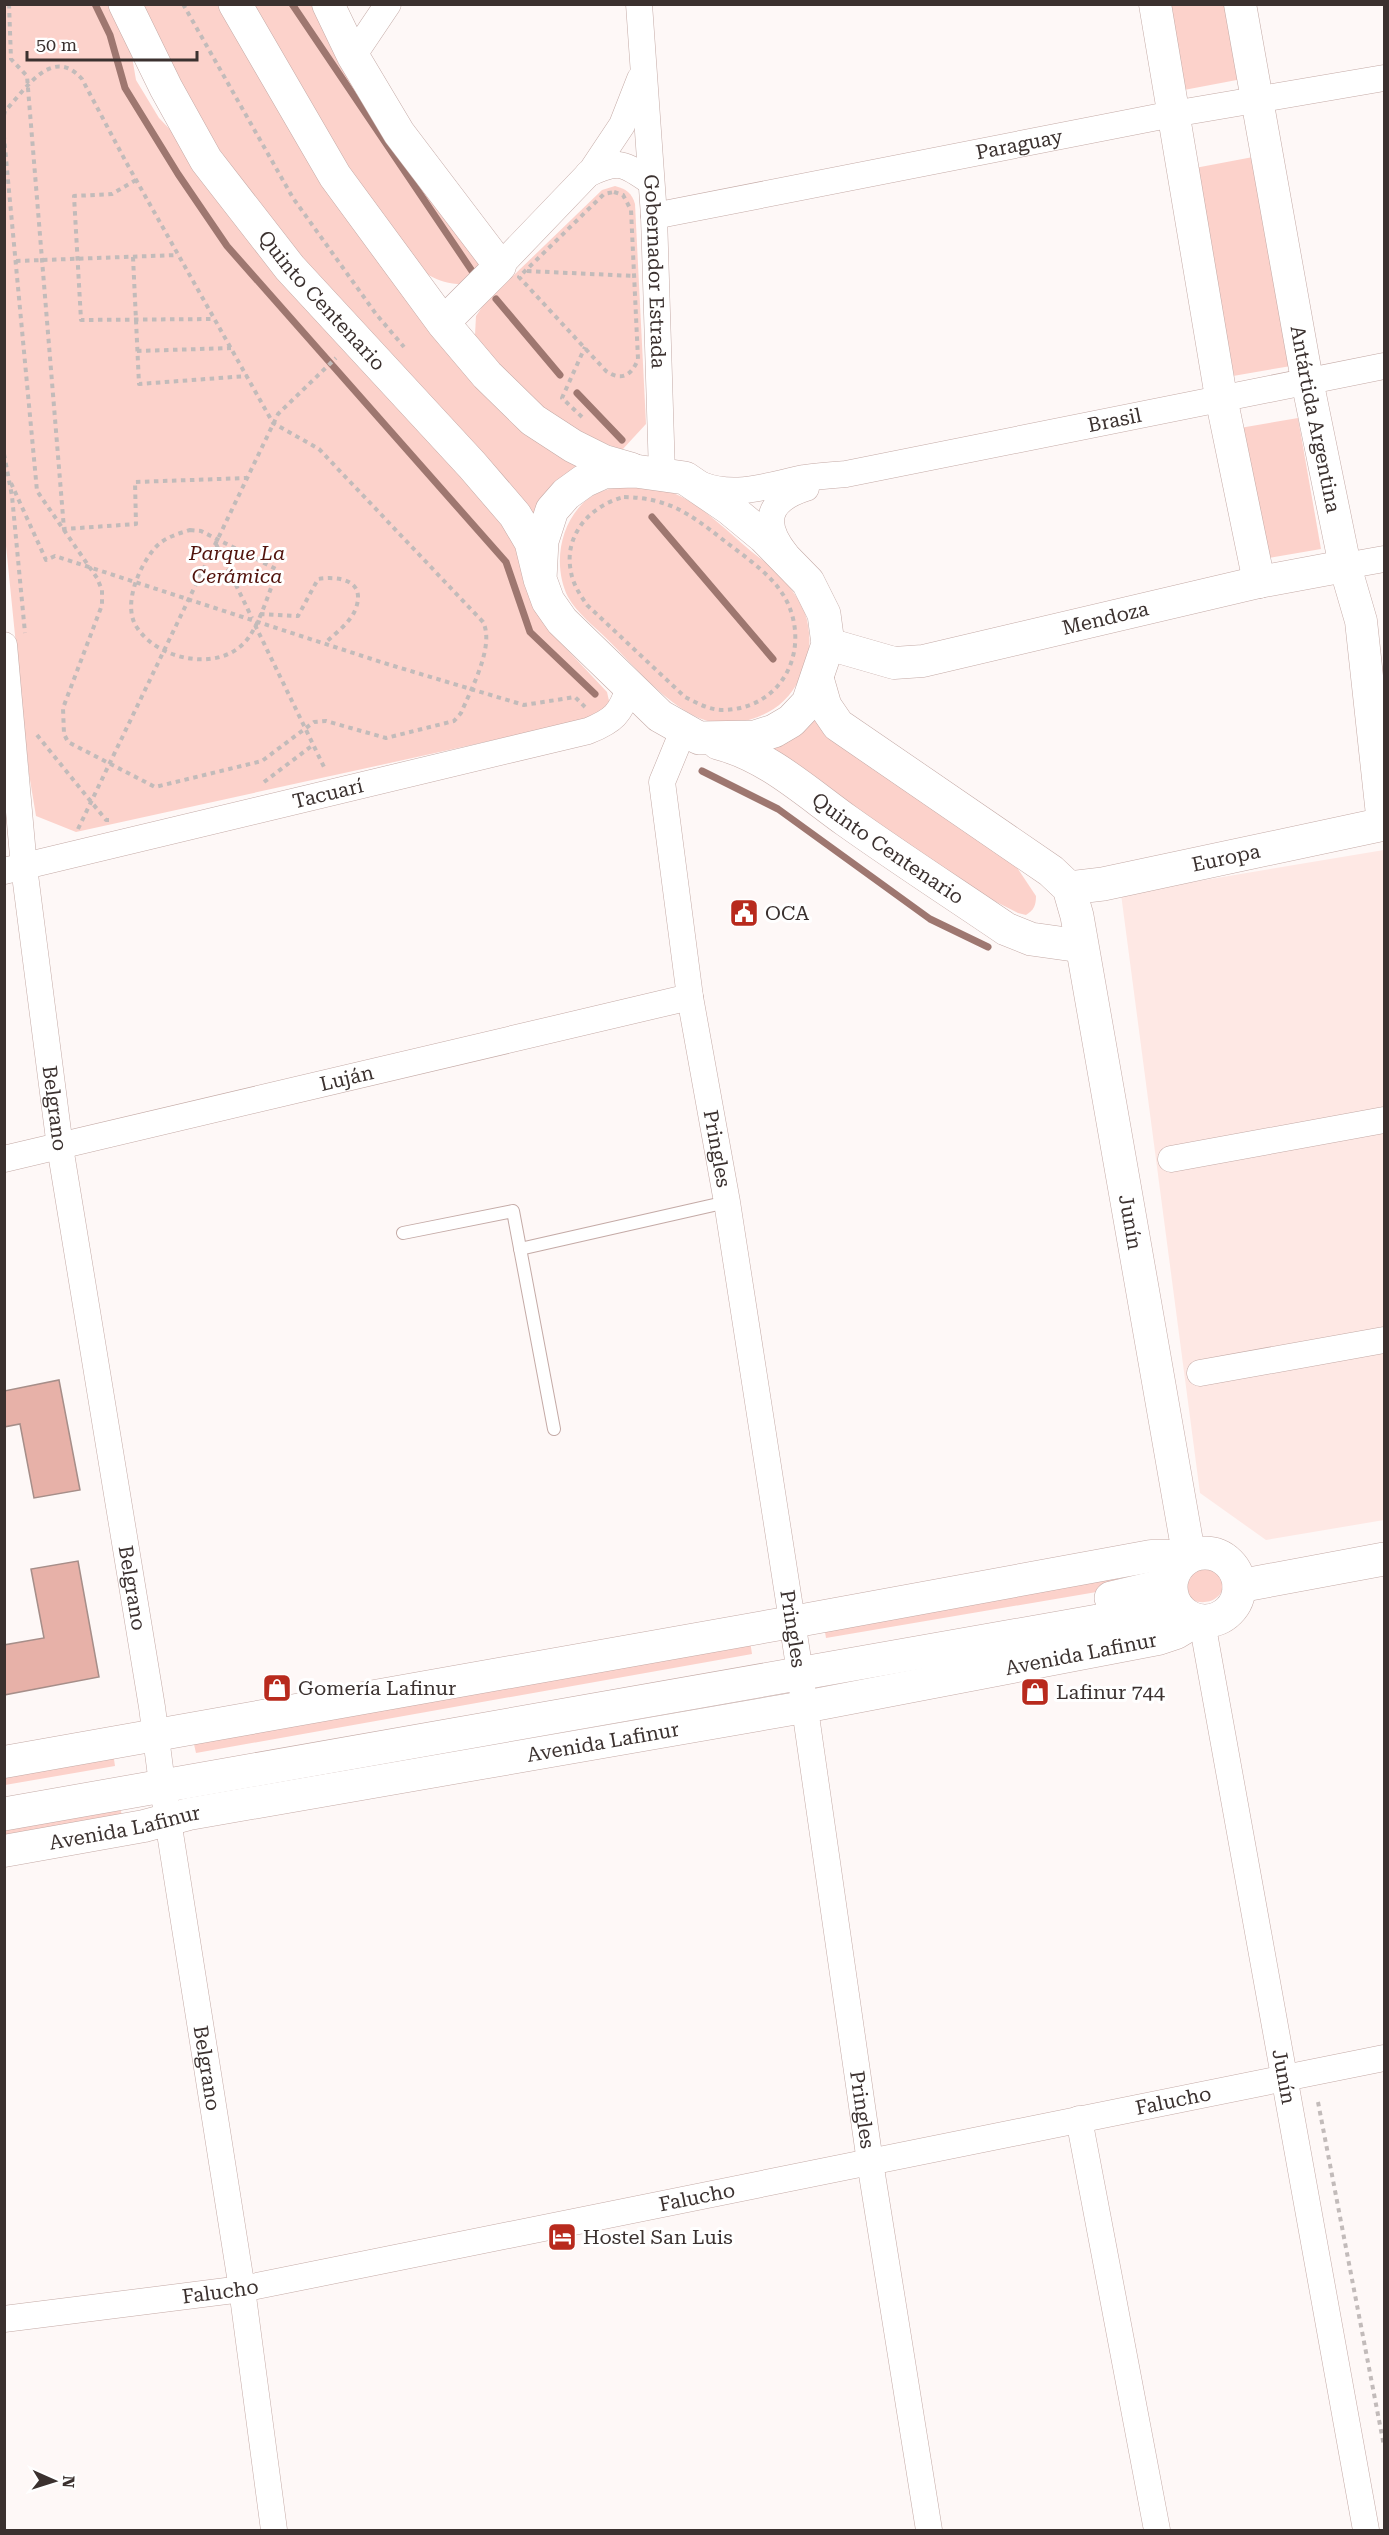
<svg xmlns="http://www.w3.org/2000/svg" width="1389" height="2535" font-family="'Roboto Serif',serif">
<rect width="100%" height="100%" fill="#fef8f7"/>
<path fill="#fee8e4" d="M1384 850V1520L1266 1540 1200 1493 1121 894Z"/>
<g fill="#fcd2cb">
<path d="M4 5H112L129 39 136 80 159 118 184 144 513 533 534 607 545 626 607 692 610 705 599 717 76 832 36 816 29 774 4 526Z"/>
<path d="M136 5H221L279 110 577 465 554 485 534 515 359 329 230 175Z"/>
<path d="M249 5H312L327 35 482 263 464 284C429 285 410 262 390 236Z"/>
<path d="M1169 5H1228L1242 79 1184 90Z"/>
<path d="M1253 157 1291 366 1233 376 1195 168Z"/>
<path d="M615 186C626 189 632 193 635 204L646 424 622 450 558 425 529 403 475 335 476 316 484 304 602 190Z"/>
<path d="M1298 418 1321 549 1263 559 1240 428Z"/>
<path d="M632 484C650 486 664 488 680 496 706 509 729 533 752 552 762 560 774 568 783 578 790 588 801 601 805 613 812 635 811 657 800 678 787 705 766 717 737 723 720 726 703 721 689 713 658 695 633 665 608 640 595 627 577 613 568 597 552 565 560 520 589 498 602 489 617 487 632 484Z"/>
<path d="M815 720 1006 851 1036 896C1036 905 1034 910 1026 915L1018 913 969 888 768 749Z"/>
<path d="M1201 1569 1215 1570 1226 1579C1222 1617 1168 1603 1187 1575Z"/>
<path d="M1117 1575 1120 1588 826 1638 824 1626Z"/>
<path d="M750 1641 752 1654 196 1753 193 1740Z"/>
<path d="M113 1753 115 1766 5 1785V1772Z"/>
<path d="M119 1803 122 1816 5 1836V1823Z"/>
</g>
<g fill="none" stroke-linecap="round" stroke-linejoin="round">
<g stroke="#9e7770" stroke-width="7">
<path d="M95 4 110 35 125 88 178 174 227 246 506 562 530 632 595 694"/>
<path d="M292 4 472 271"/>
<path d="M496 299 560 375"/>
<path d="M577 393 622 440"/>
<path d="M652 517 773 659"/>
<path d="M702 771 778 809 930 919 988 947"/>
</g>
</g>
<g fill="#e7b1a8" stroke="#a68e89" stroke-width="1.5">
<path d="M59 1380 80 1490 34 1498 20 1424 4 1427V1391Z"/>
<path d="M78 1561 99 1677 4 1695V1645L44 1638 31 1569Z"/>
</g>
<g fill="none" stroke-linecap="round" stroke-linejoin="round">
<g stroke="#c4aaa6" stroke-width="14">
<g id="service">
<path d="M403 1233 513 1211 554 1429"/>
<path d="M520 1249 727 1202"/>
</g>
</g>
<g stroke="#c4aaa6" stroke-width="27">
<g id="minor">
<path id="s1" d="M639 4 654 216 662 474"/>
<path d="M353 56 388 4"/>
<path d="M588 174C618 159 624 163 651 182"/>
<path id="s2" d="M654 216 1173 114 1384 78"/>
<path d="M500 266 592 170 622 125 640 79"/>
<path id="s3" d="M702 485C736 498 770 485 804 478 817 476 832 475 846 474L1384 366"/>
<path d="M786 554C760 521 769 500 806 488"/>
<path d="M1345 566 1384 559"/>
<path id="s4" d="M4 645 24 867 60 1147 152 1707 161 1776 242 2289 274 2530"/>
<path id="s5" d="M683 731 662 782 690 997 727 1202 797 1653 870 2162 929 2530"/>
<path id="s6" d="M4 871 588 731C613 721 621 714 629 687"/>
<path id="s7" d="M4 1159 690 997"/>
<path d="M1171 1159 1384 1120"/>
<path d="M1200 1373 1384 1340"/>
<path id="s8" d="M1202 1622 1366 2530"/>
<path d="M1079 2119 1157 2530"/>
<path id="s9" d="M4 2319 242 2289 1384 2058"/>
</g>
</g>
<g stroke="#c4aaa6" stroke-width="33">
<g id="tertiary">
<path d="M328 4 353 56 399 133 500 266 443 323"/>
<path d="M1155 4 1221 397 1259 582"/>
<path id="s10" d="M1240 4 1307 380 1345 566 1361 621 1383 824"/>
<path id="s11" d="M828 644 894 663 923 661 1259 582 1345 566"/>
<path d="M4 1762 792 1622 1151 1556H1171L1185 1559"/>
<path id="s12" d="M4 1851 144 1826 189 1814 804 1707 1158 1639 1176 1633 1196 1621"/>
</g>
</g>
<g stroke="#c4aaa6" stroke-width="34">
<g id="secondary">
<path id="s13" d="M125 4 166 88 206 160 290 268 472 465 515 515 531 542 540 579 548 601 562 621 660 716 699 738 755 737 774 731 791 721 808 703 828 644 824 614 808 582 764 537 729 508 685 478 635 471 604 472 584 481 566 494 552 510 542 541 540 579"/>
<path d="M235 4 335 176 443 323 487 375 533 420 573 446 603 461 631 469"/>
<path id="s14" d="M817 678 825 706 838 725 1051 871 1069 888 1077 916 1189 1556"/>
<path id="s15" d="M718 743C768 756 805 791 847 821 899 858 953 893 1006 929L1031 939 1081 946"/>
<path id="s16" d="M1069 888 1103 884 1384 824"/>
</g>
</g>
<g stroke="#c4aaa6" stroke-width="34">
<g id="primary">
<circle cx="1205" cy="1587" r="34"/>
<path d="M1239 1586 1384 1559"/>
<path d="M1111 1598 1170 1584"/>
<path d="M4 1814 1177 1607"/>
</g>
</g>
<g stroke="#c2bbba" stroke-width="4" stroke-dasharray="4.5 4.5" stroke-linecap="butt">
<path d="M9 4 11 59 27 76 64 529 136 524 135 482 247 478"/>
<path d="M183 4 293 198 376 314 404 347"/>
<path d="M4 115 5 111C26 89 52 45 82 79L126 162 273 423 319 449 483 622C495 646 471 689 461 713L454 721 386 738 326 721 314 722 262 761 155 787 68 742 64 734 63 708 102 605V590L97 578 37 491 4 137"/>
<path d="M136 180 112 194 74 196 81 320 214 319"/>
<path d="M614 192 623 195 631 210 638 359C632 375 622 382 606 371L519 277 604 194Z"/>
<path d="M133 257 139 384 247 376"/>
<path d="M16 261 178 255"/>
<path d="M527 271 634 276"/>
<path d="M137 351 231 348"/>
<path d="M582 417 562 398 585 347"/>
<path d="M4 454 12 496 25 633"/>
<path d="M11 483 46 560 55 556 384 663 524 705 575 697 585 707"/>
<path d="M624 497C668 498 689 513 722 539 746 558 777 577 789 606 809 655 780 709 723 710 709 710 697 703 685 697L587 605C580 595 573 584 571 572 563 535 591 505 624 497Z"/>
<path d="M190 530 201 531 278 570C269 591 262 618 249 637 224 673 161 662 138 629 121 607 139 567 154 549 163 538 177 534 190 530Z"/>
<path d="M216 544 252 618"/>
<path d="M260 614 298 616 318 579C337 576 366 579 356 608 351 622 336 633 325 643"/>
<path d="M255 625 325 769"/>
<path d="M37 735 106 820H109"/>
<path d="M264 782 313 745"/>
<path d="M78 829 278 414 336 358"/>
<path d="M1318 2102 1384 2446"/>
</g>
<use href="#service" stroke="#fff" stroke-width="12"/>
<use href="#minor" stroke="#fff" stroke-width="26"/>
<use href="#tertiary" stroke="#fff" stroke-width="32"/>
<use href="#secondary" stroke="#fff" stroke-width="33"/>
<use href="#primary" stroke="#fff" stroke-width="33"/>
</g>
<defs>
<g id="civic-square" transform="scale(1.5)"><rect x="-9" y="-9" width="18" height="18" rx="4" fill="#b82a1d" stroke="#fff"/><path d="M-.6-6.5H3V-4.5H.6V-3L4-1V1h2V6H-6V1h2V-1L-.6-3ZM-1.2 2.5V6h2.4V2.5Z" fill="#fff"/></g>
<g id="shop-square" transform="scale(1.5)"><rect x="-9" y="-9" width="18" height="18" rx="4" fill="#b82a1d" stroke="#fff"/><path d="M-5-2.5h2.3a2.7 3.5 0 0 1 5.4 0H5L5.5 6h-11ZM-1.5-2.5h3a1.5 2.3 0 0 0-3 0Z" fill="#fff"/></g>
<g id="hotel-square" transform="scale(1.5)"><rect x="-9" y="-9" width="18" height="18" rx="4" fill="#b82a1d" stroke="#fff"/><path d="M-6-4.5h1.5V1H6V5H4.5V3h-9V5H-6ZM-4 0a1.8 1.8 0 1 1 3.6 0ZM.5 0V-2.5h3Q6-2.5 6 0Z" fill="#fff"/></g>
</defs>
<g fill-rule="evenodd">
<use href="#civic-square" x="744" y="913"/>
<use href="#shop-square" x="277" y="1688"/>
<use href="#shop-square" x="1035" y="1692"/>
<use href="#hotel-square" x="562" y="2237"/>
</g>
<g text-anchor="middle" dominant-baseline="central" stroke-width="6" stroke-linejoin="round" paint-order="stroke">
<g font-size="20" fill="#3b312f" stroke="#fff">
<text stroke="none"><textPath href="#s2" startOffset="372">Paraguay</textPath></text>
<text stroke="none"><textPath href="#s1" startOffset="268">Gobernador Estrada</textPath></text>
<text stroke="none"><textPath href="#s13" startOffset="358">Quinto Centenario</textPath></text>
<text stroke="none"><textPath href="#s10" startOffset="422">Antártida Argentina</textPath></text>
<text stroke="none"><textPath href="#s3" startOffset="420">Brasil</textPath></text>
<text stroke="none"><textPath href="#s11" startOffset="285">Mendoza</textPath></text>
<text stroke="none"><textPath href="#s6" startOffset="333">Tacuarí</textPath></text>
<text stroke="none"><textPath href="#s15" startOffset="201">Quinto Centenario</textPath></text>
<text stroke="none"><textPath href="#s16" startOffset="160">Europa</textPath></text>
<text stroke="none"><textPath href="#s7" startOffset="352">Luján</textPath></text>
<text stroke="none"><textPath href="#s4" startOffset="466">Belgrano</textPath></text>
<text stroke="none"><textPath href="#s5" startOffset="426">Pringles</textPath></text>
<text stroke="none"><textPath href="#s14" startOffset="675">Junín</textPath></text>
<text stroke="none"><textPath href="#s4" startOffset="952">Belgrano</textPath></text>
<text stroke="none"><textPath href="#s5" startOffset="912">Pringles</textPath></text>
<text stroke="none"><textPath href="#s12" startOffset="1095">Avenida Lafinur</textPath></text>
<text stroke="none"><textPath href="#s12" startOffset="609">Avenida Lafinur</textPath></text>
<text stroke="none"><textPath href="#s12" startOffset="123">Avenida Lafinur</textPath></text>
<text stroke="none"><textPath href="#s4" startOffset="1438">Belgrano</textPath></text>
<text stroke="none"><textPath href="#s8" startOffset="462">Junín</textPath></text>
<text stroke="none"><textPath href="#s9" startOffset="1190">Falucho</textPath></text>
<text stroke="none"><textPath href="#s5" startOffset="1398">Pringles</textPath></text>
<text stroke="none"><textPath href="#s9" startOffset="704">Falucho</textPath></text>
<text stroke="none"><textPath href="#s9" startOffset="218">Falucho</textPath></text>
</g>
<g font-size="20" font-style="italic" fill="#52140d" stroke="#fff">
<text x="237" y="553">Parque La<tspan x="237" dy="23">Cerámica</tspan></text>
</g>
<g font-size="20" fill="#3b312f" stroke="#fff" text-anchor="start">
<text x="765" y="913">OCA</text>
<text x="298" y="1688">Gomería Lafinur</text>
<text x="1056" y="1692">Lafinur 744</text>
<text x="583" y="2237">Hostel San Luis</text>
</g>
</g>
<rect width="1389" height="2535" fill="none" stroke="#3b312f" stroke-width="12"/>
<g transform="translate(54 2481) rotate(93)" stroke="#ffffff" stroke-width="4.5" paint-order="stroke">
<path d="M0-4.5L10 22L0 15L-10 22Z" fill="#3b312f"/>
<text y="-9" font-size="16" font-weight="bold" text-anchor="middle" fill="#3b312f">N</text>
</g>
<path d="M27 51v9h170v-9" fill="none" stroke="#3b312f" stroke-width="3"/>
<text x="36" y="51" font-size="18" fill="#3b312f" stroke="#ffffff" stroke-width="4.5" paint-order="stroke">50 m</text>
</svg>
